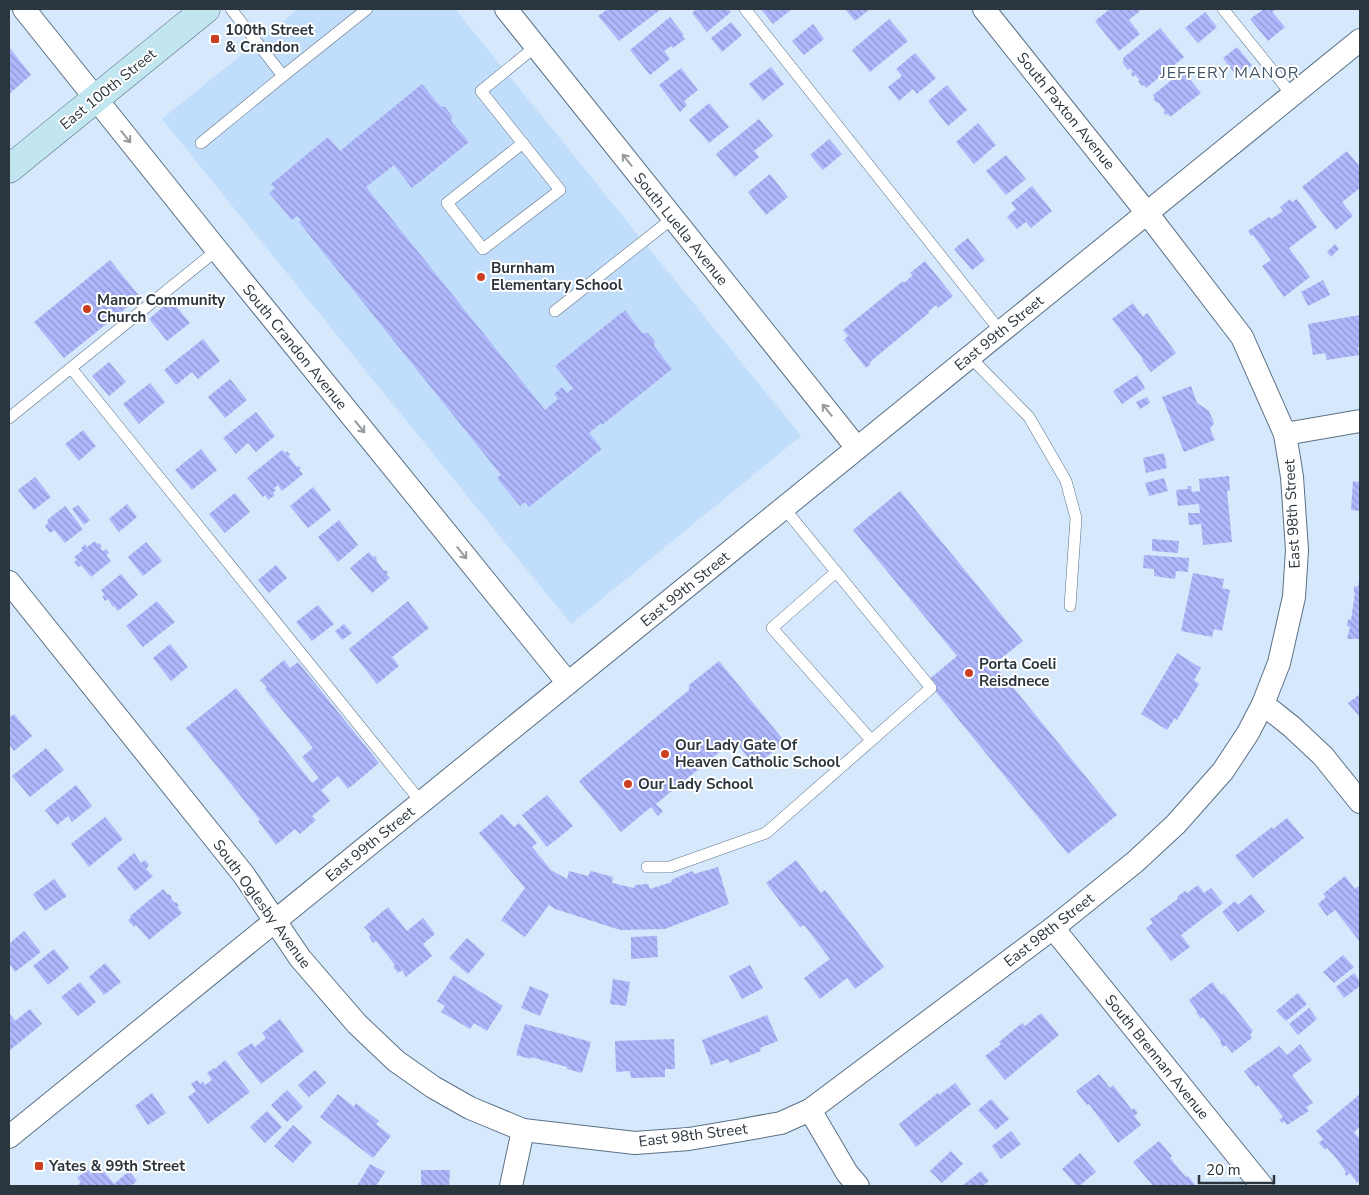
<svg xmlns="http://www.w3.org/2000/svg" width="1369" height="1195" font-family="'Nunito Sans',sans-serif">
<defs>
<pattern id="building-back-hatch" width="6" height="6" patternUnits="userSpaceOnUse" patternTransform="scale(1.25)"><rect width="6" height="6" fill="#afb8fd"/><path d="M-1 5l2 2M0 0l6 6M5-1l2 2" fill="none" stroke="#8f96ce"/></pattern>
</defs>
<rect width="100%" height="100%" fill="#d5e8fc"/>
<path fill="#c0ddfb" d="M298 9H455L801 436 571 624 162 119Z"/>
<g fill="url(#building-back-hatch)">
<path d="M608 9H659L660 10 619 41 598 16Z"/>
<path d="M696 9H728L731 12 707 32 692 13Z"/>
<path d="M761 9H792L773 24Z"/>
<path d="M845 9H870L855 21Z"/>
<path d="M1110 9H1142L1129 20 1140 34 1119 51 1095 21Z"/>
<path d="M1264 9H1277L1272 12 1285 27 1268 41 1250 19Z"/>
<path d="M1205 12 1217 27 1198 43 1185 28Z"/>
<path d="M670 17 684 35 682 36 685 39 673 48 671 46 664 51 670 59 650 75 630 50Z"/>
<path d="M889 19 908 41 870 72 852 50Z"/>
<path d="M731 22 742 35 722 52 711 38Z"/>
<path d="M813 24 824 39 804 55 792 41Z"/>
<path d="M1160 28 1184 57 1146 88 1144 85 1142 86 1138 81 1140 80 1135 75 1133 77 1131 73 1133 72 1130 68 1128 70 1122 62 1124 61 1123 58Z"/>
<path d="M9 47 31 75 9 94Z"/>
<path d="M1237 47 1252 65 1237 77 1223 58Z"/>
<path d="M915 53 936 78 917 94 913 89 899 101 888 87 902 76 896 69Z"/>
<path d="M771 67 784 84 763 101 749 84Z"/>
<path d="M681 68 698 90 684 101 687 105 680 112 659 85Z"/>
<path d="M1183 71 1201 93 1170 117 1168 114 1166 115 1163 112 1165 111 1158 102 1157 103 1153 99 1155 98 1153 95Z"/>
<path d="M422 84 440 106 445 107 452 116 451 121 469 142 412 188 394 165 366 187 545 410 558 399 554 394 562 387 567 393 573 388 555 366 625 310 642 333H648L655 341 654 346 672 369 602 425 601 423 589 433 602 449 529 507 525 502 520 506 497 478 501 475 299 222 301 220 297 216 292 220 269 193 275 188 271 184 328 137 340 151Z"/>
<path d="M947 85 967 110 948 126 928 101Z"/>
<path d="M709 103 729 127 709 143 689 120Z"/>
<path d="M759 119 773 136 754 151 759 157 735 177 716 154Z"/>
<path d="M978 123 996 145 974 164 956 142Z"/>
<path d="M829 139 842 154 823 170 810 155Z"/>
<path d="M1347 151 1360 167V188L1342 202 1353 216 1336 230 1302 187Z"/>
<path d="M1006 155 1026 179 1006 195 986 171Z"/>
<path d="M770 174 788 197 766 215 748 192Z"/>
<path d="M1032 186 1052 211 1031 228 1026 222 1017 229 1007 217 1016 209 1011 203Z"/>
<path d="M1290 199 1292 202 1297 199 1317 227 1289 248 1310 277 1284 297 1262 266 1271 260 1253 235 1251 236 1248 231 1269 217 1271 219 1283 211 1280 207Z"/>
<path d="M968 238 985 260 972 270 954 249Z"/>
<path d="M1335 244 1339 249 1331 257 1327 252Z"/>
<path d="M110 260 140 297 64 358 34 322Z"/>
<path d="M925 261 953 296 938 308 936 305 928 312 929 313 870 362 871 363 866 368 844 340 848 336 843 330 903 281 904 283 913 275 910 273Z"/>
<path d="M1323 280 1330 295 1308 306 1301 292Z"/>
<path d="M171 300 190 323 167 341 149 319Z"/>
<path d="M1133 303 1143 317 1147 313 1176 353 1151 372 1142 360 1143 359 1112 319Z"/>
<path d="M1360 315V346L1358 347 1359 355 1327 360 1325 353 1313 355 1308 324Z"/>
<path d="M203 339 220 361 198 379 192 372 176 385 164 370Z"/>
<path d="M109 362 126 382 109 396 92 376Z"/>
<path d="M1137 375 1145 388 1122 404 1113 391Z"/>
<path d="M230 379 247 400 225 418 208 397Z"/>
<path d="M150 383 165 402 139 424 123 404Z"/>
<path d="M1191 386 1197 403 1209 411 1214 423 1210 429 1215 440 1184 452 1162 397Z"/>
<path d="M1147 397 1150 403 1140 409 1136 402Z"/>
<path d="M256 412 275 436 256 452 248 443 236 454 223 438Z"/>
<path d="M83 430 96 446 79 461 65 444Z"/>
<path d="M201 449 217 470 192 490 175 470Z"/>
<path d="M282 450 286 453 287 451 290 455 288 456 297 467 299 466 301 468 299 470 303 474 282 491 278 485 274 488 276 490 273 493 275 495 268 500 265 495 263 497 247 478Z"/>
<path d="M1164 453 1167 468 1146 473 1143 458Z"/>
<path d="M1229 476 1230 491H1227L1232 542 1203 545 1201 524 1189 525 1188 513H1200L1199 504 1178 506 1176 490 1188 489 1187 486H1191L1192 492 1200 491 1199 479Z"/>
<path d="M35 477 51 497 34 510 18 490Z"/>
<path d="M1164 478 1168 491 1149 496 1145 483Z"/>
<path d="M1353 481 1360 482V511L1351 510Z"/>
<path d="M313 487 331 510 308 528 290 506Z"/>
<path d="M900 491 1023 641 994 664 1117 815 1068 854 927 681 957 656 853 530Z"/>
<path d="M235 493 250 512 225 533 209 514Z"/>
<path d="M127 504 137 517 119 532 109 519Z"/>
<path d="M78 505 90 520 84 525 72 509Z"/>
<path d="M65 506 83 529 65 543 54 530 50 533 45 526 49 522 47 520Z"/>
<path d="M339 520 358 545 338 562 318 537Z"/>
<path d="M1152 539 1179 541 1178 553 1152 551Z"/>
<path d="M95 541 97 544 99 543 102 546 100 548 103 551 106 549 109 553 106 555 111 561 91 577 81 565 79 567 74 562 77 560 74 557 83 550 81 548 85 544 87 547Z"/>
<path d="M146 542 162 561 143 576 128 557Z"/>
<path d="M369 552 373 557 375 556 377 559 376 560 384 571 386 570 388 573 386 574 390 578 372 593 350 568Z"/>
<path d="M1144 555 1189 558 1188 572 1176 571 1175 579 1154 576V569L1143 568Z"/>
<path d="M276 565 287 578 269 593 258 580Z"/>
<path d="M1193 573 1224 579 1222 588 1230 590 1222 631 1214 629 1212 637 1181 631Z"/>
<path d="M121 574 138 595 118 611 114 606 113 607 108 599 105 601 102 596 105 595 101 590Z"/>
<path d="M1359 580H1360V639H1347L1350 627 1347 626 1348 619 1351 620 1355 593 1354 592V586L1358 587Z"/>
<path d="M157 601 175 622 143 647 126 626Z"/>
<path d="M408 601 429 628 392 657 399 666 377 684 349 649Z"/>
<path d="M318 605 334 624 312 641 296 622Z"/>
<path d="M344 624 352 633 342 640 335 631Z"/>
<path d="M170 644 188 667 171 681 153 658Z"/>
<path d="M1177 653 1201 668 1194 680 1199 684 1177 720 1175 718 1167 730 1141 714Z"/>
<path d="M284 660 290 668 298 662 379 763 348 789 338 776 321 790 330 801 312 816 316 820 300 834 295 829 276 845 258 821 260 820 186 728 236 688 312 783 319 778 302 757 313 748 265 689 267 687 260 680Z"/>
<path d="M719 661 785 742 755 766 734 740 656 804 663 811 658 816 651 807 621 832 579 781 689 690V685Z"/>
<path d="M1360 694V715L1359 716 1348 703Z"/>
<path d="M14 714 32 736 14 751 9 744V718Z"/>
<path d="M46 748 64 770 30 797 12 776Z"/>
<path d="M76 785 92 806 72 822 68 816 57 825 45 810Z"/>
<path d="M547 795 573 826 547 847 522 815Z"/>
<path d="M502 814 514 827 519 823 537 843 532 847 551 870 567 879 569 871 588 876 591 871 613 877 612 883 634 888 635 885 648 884 650 889 672 882 671 880 692 871 694 874 718 867 729 904 665 929 620 930 555 909 549 905 525 937 501 920 525 888 479 833Z"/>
<path d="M105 817 123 839 89 867 71 844Z"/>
<path d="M1287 818 1304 838 1253 878 1235 856 1272 827 1273 829Z"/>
<path d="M134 853 141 863 145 860 149 865 146 869 153 876 135 891 117 868Z"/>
<path d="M796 860 821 893 825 890 884 967 855 989 847 978 820 999 804 978 830 959 804 925 800 927 766 883Z"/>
<path d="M1345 876 1355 889 1359 886 1360 887V942L1335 910 1327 916 1318 904 1326 897 1323 894Z"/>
<path d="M54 879 67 896 45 911 33 894Z"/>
<path d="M1198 885 1204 893 1211 888 1223 903 1181 935 1190 947 1171 961 1146 928 1153 923 1150 919 1178 899 1177 897 1185 891 1187 893Z"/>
<path d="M163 889 168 895 169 894 172 897 171 899 175 903 176 902 179 906 177 907 182 913 149 940 136 925 134 927 128 920 131 918 130 916Z"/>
<path d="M1251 894 1265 912 1238 932 1222 912 1235 901 1238 905Z"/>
<path d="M388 907 407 931 423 918 435 934 423 944 432 956 406 977 402 970 398 973 393 967 395 965 376 941 373 943 369 937 371 935 364 927Z"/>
<path d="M24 931 41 952 15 972 9 963V944Z"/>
<path d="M657 936 658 957 631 959V937Z"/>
<path d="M467 938 485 954 468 974 449 958Z"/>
<path d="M54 949 69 968 48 985 33 966Z"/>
<path d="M1343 955 1354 967 1334 983 1323 972Z"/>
<path d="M105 963 121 982 104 995 89 977Z"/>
<path d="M750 965 763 988 742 999 729 976Z"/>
<path d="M1354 973 1360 981V986L1344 998 1336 987Z"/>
<path d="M454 975 503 1006 487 1031 474 1023 470 1029 441 1012 445 1006 437 1001Z"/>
<path d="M613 979 630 982 626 1006 610 1004Z"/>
<path d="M80 982 96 1002 78 1016 61 997Z"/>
<path d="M1212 982 1222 995 1223 993 1253 1031 1250 1034 1252 1038 1232 1053 1226 1045 1223 1047 1220 1042 1221 1041 1203 1017 1201 1019 1196 1012 1197 1011 1189 1000Z"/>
<path d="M530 986 549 994 540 1016 521 1008Z"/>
<path d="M1298 993 1307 1004 1286 1021 1276 1011Z"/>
<path d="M1309 1008 1317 1019 1298 1035 1289 1024Z"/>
<path d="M30 1009 42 1024 9 1051V1013L15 1021Z"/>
<path d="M1041 1013 1059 1035 1005 1080 985 1056 1001 1044 999 1042 1022 1023 1025 1026Z"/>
<path d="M767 1015 778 1041 760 1048 761 1051 730 1063 728 1059 711 1065 702 1040Z"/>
<path d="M280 1019 304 1051 261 1084 237 1053 252 1043 255 1047 266 1038 262 1033Z"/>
<path d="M525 1024 591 1042 582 1073 567 1069V1067L531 1057V1059L516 1055Z"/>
<path d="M674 1039 675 1069H665V1077L631 1078 630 1071 616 1072 615 1041Z"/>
<path d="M1300 1044 1312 1060 1292 1075 1313 1103 1306 1107 1309 1111 1287 1125 1284 1121 1282 1123 1279 1120 1283 1117 1258 1085 1256 1087 1244 1071 1279 1046 1287 1055Z"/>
<path d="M225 1060 250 1092 208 1124 188 1097 196 1091 191 1084 197 1080 200 1084 203 1081 205 1085 212 1080 207 1073 214 1068 215 1069Z"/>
<path d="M315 1070 326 1083 309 1097 298 1085Z"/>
<path d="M1099 1074 1110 1088 1113 1085 1132 1110 1134 1108 1138 1113 1134 1116 1141 1125 1118 1143 1089 1104 1087 1105 1076 1091Z"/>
<path d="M955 1083 971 1104 916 1147 899 1124 938 1093 939 1095Z"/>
<path d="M287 1090 303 1107 287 1122 271 1105Z"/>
<path d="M152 1093 166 1113 148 1125 135 1106Z"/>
<path d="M338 1094 354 1107 356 1103 367 1112 379 1121 376 1124 391 1136 373 1158 320 1117Z"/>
<path d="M1360 1094V1127L1354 1132 1360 1139V1181L1357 1183 1350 1173 1346 1176 1345 1174 1346 1172 1336 1158 1327 1148 1325 1150 1319 1143 1323 1139 1316 1131Z"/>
<path d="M991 1099 1009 1119 996 1130 978 1110Z"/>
<path d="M267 1111 282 1127 265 1143 250 1127Z"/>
<path d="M293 1125 312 1142 293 1163 274 1146Z"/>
<path d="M1011 1131 1021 1144 1001 1159 992 1146Z"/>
<path d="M1159 1141 1172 1156 1170 1158 1186 1177 1188 1176 1196 1186H1153L1133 1162Z"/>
<path d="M951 1151 963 1164 942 1183 930 1171Z"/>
<path d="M1080 1153 1096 1172 1079 1186H1077L1062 1169Z"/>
<path d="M370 1164 385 1172 376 1186H357Z"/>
<path d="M100 1166 114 1184 129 1171 137 1181 131 1186H77L81 1182 77 1178 88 1169 91 1174Z"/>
<path d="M421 1170H450L449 1186H421Z"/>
<path d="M981 1171 989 1181 983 1186H962Z"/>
</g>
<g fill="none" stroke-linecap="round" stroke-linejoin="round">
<g stroke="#5c7186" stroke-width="12">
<g id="service">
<path d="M231 9 283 76 367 9"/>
<path d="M745 9 1001 332"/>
<path d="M1223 9 1292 95"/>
<path d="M201 143 283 76"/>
<path d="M523 143 447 203 483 249 560 190 481 91 535 47"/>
<path d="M555 311 673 218"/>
<path d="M970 357 1029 417 1066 481 1076 518 1070 606"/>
<path d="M71 368 421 802"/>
<path d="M9 418 217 250"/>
<path d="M836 572 772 628 871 740"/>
<path d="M647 867H670L766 833 931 688 784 508"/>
</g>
</g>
<g stroke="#5c7186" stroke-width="24">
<g id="minor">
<path d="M24 9 217 250 568 683"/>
<path d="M506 9 857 448"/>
<path d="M984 9 1147 213 1242 337 1285 434 1360 421"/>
<path d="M9 582 244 875 300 958 357 1024 396 1061 433 1087 470 1108 523 1130 511 1186"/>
<path d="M1263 704 1292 727 1323 756 1360 802"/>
<path d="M1053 928 1262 1186"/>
<path d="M810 1110 847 1173 858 1186"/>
<path d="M523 1130 635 1143 689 1139 742 1130 781 1123 810 1110 1053 928 1135 862 1176 824 1223 771 1248 733 1263 704 1279 663 1294 597 1297 550 1292 477 1285 434"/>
<path d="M9 1137 1360 40"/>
</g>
</g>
<g stroke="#5c7186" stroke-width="29">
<path id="secondary" d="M9 169 206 9"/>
</g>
<use href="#service" stroke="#fff" stroke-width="11"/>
<use href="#minor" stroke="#fff" stroke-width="22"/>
<use href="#secondary" stroke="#c1e6f0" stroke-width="28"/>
</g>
<defs><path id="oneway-shaft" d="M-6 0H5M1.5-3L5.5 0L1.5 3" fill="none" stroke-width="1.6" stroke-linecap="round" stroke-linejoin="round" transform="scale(1.25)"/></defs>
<g stroke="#959a9e">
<use href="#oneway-shaft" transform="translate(126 137) rotate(51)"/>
<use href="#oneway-shaft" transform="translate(627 160) rotate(-129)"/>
<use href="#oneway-shaft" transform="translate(827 410) rotate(-129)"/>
<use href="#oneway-shaft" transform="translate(360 427) rotate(51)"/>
<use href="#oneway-shaft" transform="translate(462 553) rotate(51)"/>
</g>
<g fill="#c93f20" stroke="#fff" stroke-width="2">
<rect x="210" y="34" width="10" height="10" rx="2.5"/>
<circle cx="481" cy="277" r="5"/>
<circle cx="87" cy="309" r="5"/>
<circle cx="969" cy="673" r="5"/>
<circle cx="665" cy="754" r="5"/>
<circle cx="628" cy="784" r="5"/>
<rect x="34" y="1161" width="10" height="10" rx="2.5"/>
</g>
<g text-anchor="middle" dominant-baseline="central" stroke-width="4" stroke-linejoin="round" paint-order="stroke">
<g font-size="15" font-weight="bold" fill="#2b353e" stroke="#fff" text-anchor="start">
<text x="225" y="30">100th Street<tspan x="225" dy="17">&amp; Crandon</tspan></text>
<text x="491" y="268">Burnham<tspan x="491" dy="17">Elementary School</tspan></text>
<text x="97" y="300">Manor Community<tspan x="97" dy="17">Church</tspan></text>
<text x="979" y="664">Porta Coeli<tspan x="979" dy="17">Reisdnece</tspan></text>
<text x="675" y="745">Our Lady Gate Of<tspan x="675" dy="17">Heaven Catholic School</tspan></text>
<text x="638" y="784">Our Lady School</text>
<text x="49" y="1166">Yates &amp; 99th Street</text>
</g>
<g font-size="15" fill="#2b353e" stroke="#fff">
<text transform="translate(108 89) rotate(-39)">East 100th Street</text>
<text transform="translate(1066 111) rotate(51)">South Paxton Avenue</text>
<text transform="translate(681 229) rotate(51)">South Luella Avenue</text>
<text transform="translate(999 333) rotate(-39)">East 99th Street</text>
<text transform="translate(295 347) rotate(51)">South Crandon Avenue</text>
<text transform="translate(1292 514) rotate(-93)">East 98th Street</text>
<text transform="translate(685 589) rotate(-39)">East 99th Street</text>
<text transform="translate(370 844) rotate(-39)">East 99th Street</text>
<text transform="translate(262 904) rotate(54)">South Oglesby Avenue</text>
<text transform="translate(1049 930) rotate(-38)">East 98th Street</text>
<text transform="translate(1157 1057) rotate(51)">South Brennan Avenue</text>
<text transform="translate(693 1135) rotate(-7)">East 98th Street</text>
</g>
<g font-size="16" letter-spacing="1" fill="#3e5367" stroke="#fff">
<text x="1230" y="73">JEFFERY MANOR</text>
</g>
</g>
<rect width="1369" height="1195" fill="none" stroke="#2b353e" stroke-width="20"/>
<path d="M1199 1175v8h75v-8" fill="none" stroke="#2b353e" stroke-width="2.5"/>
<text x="1206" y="1175" font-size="15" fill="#2b353e" stroke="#ffffff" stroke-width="4" paint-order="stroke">20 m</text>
</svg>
